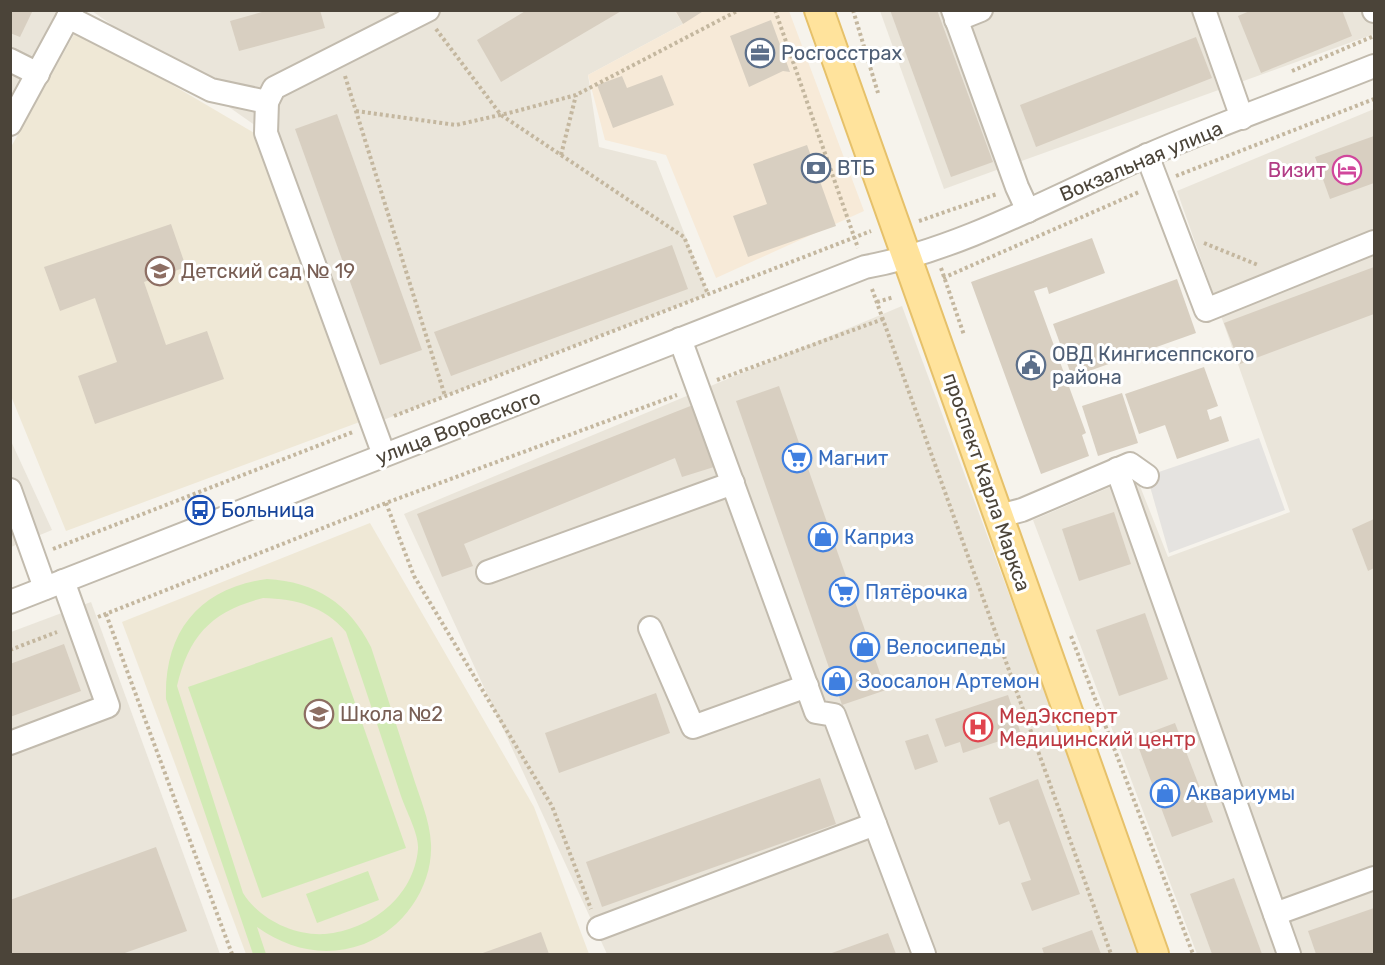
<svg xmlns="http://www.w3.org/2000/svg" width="1385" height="965" font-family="Rubik,sans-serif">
<rect width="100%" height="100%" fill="#f6f3ec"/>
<g fill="#eae5da">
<path d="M1374 10V34L944 189 880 11Z"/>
<path d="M11 11H71L11 123Z"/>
<path d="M92 11H675L683 24 588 75 599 147 656 161 708 294 373 424 266 133Z"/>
<path d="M1374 109V954H1197L1033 520 1136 476 1168 557 1290 512 1177 191Z"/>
<path d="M902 306 1129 917 1139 954H607L404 514Z"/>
<path d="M10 439 52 530 11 547H10Z"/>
<path d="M91 602 220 954H11V632Z"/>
</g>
<path fill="#f7ead8" d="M675 11H789L864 211 716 278 666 155 605 140 588 75 683 24Z"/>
<g fill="#efe8d6">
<path d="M77 29 261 137 365 420 66 531 11 396V147Z"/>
<path d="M370 523 534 807 589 954H246L122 622Z"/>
</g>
<g fill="#d2eab5" fill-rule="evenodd">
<path d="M267 579C316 582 349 603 371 647 385 689 398 731 412 773 419 796 430 820 431 844 433 886 404 929 364 944 326 958 290 950 257 927L266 954H253L166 699C164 631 200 588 267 579ZM263 598C296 599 324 606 346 632 365 687 383 742 401 796 406 811 419 834 418 849 414 897 370 930 325 934 294 936 259 919 243 893L177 686C189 635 212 611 263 598Z"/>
<path d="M332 637 406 848 262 898 188 687Z"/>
<path d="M368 871 379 900 317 923 306 894Z"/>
</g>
<path fill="#e5e3e0" d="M1259 438 1285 510 1169 553 1147 476Z"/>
<g fill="#d8cfc1">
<path d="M10 10H33L20 37 10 33Z"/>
<path d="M269 10H320L325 28 239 51 230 21Z"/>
<path d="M527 10H623L501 82 477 40Z"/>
<path d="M675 10H705L683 24Z"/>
<path d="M890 10H937L993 162 951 177Z"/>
<path d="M1252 10H1342L1352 36 1261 73 1238 16Z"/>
<path d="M771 20 790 72 783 71 749 87 730 36Z"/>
<path d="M1196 37 1212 78 1036 147 1020 105Z"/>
<path d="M662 75 674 105 613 128 597 85 622 76 627 88Z"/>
<path d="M337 114 422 350 380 365 295 129Z"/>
<path d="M1374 136V183L1330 199 1315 157Z"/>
<path d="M807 145 836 226 748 257 733 216 767 204 753 164Z"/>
<path d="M171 224 186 267 144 282 166 345 207 331 224 379 95 424 78 376 117 362 95 298 60 311 44 267Z"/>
<path d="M1092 238 1105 273 1049 294 1047 287 1034 291 1086 433 1082 435 1089 456 1041 474 971 282Z"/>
<path d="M672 245 688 289 451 376 434 332Z"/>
<path d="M1374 267V314L1240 364 1224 323Z"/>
<path d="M1177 279 1196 333 1072 377 1053 324Z"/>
<path d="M1204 367 1218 406 1207 410 1210 420 1221 416 1229 441 1177 459 1165 425 1139 434 1125 394Z"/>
<path d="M779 386 886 690 842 705 736 401Z"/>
<path d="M1122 393 1138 443 1098 456 1082 406Z"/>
<path d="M693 405 714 467 682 477 675 458 464 544 473 566 442 577 417 514Z"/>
<path d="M1114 512 1131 564 1079 581 1062 529Z"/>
<path d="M1374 519V568L1368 571 1352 529Z"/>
<path d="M1145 613 1168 679 1119 696 1096 630Z"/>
<path d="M64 644 81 691 10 717V664Z"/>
<path d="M656 693 670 733 559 773 545 733Z"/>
<path d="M1008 695 1021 734 963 753 960 742 945 747 935 719Z"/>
<path d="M1175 723 1213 822 1172 837 1135 738Z"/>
<path d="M928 734 938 762 915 770 905 741Z"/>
<path d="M820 778 836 824 602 907 586 862Z"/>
<path d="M1038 779 1080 894 1032 911 1021 883 1031 880 1009 821 999 825 989 798Z"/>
<path d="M156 847 187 931 122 954H10V900Z"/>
<path d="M1234 878 1262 954H1212L1190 894Z"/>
<path d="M1374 908V954H1316L1308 931Z"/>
<path d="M1092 930 1101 954H1044L1042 948Z"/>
<path d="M541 932 549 954H480Z"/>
<path d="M888 933 896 954H829Z"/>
</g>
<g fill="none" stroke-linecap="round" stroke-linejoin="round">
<g stroke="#c2bbae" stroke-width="26">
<g id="minor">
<path d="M953 10 1017 187 1028 211"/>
<path d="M1204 10 1242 118"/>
<path d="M1374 10V11"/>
<path d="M68 17 211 90 267 102"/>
<path d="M956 20 981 10"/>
<path d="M10 60 38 74"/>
<path d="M10 124 72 10"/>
<path d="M1147 155 1206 310 1374 242"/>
<path d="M680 339 816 712 834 715 924 954"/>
<path d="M384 455 266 133 267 102 274 88 428 10"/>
<path d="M1117 469 1289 954"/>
<path d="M10 490 45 588"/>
<path d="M999 516 1022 510 1130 464 1147 476"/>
<path d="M488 572 733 483"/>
<path d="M10 602 865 267C960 250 1057 195 1146 156 1221 123 1299 96 1374 66"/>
<path d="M650 628 693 727 807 686"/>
<path d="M10 743 108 706 63 581"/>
<path d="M1275 914 1374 878"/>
<path d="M599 928 875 824"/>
</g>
</g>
<g stroke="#e6c16a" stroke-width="32">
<path id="major" d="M819 10 1154 954"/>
</g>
<g stroke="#c4b79f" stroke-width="4" stroke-dasharray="3 3" stroke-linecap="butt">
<path d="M775 10 858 248"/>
<path d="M853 10 878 93"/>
<path d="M436 29 501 115 684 237 708 294"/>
<path d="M1292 71 1374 36"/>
<path d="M345 76 445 396"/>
<path d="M356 111 456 125 513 112 576 95 739 10"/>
<path d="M561 155 576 95"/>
<path d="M1176 176 1374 99"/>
<path d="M919 221 997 194"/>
<path d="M1204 243 1258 265"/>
<path d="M941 268 964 335"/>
<path d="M943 278 1139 192"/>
<path d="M872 289 1111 954"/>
<path d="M877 302 894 297"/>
<path d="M717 380 883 319"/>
<path d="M394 416 871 231"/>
<path d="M386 503 414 576 552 806 591 909"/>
<path d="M53 549 353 432"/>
<path d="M106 614 232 954"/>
<path d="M98 617 386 503 677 395"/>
<path d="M1071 636 1193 954"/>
<path d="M10 650 57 632"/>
</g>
<use href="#minor" stroke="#fff" stroke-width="22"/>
<use href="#major" stroke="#ffe39c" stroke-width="28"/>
</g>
<defs>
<g id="office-ring" transform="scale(1.5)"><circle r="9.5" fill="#fff" stroke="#5c6f8a" stroke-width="1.5"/><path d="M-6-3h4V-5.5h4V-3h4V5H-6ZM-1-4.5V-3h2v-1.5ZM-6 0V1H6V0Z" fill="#5c6f8a"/></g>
<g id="bank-ring" transform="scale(1.5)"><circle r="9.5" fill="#fff" stroke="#5c6f8a" stroke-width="1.5"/><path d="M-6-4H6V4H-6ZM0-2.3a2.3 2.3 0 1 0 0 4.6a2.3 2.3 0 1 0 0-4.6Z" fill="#5c6f8a"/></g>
<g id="hotel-ring" transform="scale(1.5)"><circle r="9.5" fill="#fff" stroke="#d1479c" stroke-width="1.5"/><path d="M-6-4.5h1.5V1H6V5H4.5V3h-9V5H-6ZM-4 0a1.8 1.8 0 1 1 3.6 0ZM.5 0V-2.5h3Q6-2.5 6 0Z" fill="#d1479c"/></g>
<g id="school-ring" transform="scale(1.5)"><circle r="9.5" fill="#fff" stroke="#8d6e63" stroke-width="1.5"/><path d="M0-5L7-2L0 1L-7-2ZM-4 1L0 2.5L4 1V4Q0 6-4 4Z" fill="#8d6e63"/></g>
<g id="civic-ring" transform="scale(1.5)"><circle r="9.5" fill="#fff" stroke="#5c6f8a" stroke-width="1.5"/><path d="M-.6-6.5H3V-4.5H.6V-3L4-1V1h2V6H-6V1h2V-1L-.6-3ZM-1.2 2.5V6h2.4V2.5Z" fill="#5c6f8a"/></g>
<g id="supermarket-ring" transform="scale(1.5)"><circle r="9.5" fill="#fff" stroke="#3f7fe0" stroke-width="1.5"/><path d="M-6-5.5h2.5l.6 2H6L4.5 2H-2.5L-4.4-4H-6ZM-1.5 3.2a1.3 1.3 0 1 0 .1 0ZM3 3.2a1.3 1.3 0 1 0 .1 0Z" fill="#3f7fe0"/></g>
<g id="bus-ring" transform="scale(1.5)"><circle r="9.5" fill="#fff" stroke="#1a4fb4" stroke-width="1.5"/><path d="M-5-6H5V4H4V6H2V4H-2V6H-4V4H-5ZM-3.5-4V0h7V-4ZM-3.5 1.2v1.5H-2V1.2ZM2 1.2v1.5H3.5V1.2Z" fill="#1a4fb4"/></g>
<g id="shop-ring" transform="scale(1.5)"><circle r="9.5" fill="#fff" stroke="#3f7fe0" stroke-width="1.5"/><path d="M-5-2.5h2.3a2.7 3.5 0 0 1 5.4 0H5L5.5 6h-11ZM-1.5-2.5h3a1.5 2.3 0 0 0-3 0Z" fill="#3f7fe0"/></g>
<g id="hospital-ring" transform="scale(1.5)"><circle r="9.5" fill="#fff" stroke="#e0444e" stroke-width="1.5"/><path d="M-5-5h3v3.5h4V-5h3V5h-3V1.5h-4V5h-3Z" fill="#e0444e"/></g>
</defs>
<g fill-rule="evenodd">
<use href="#office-ring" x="760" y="53"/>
<use href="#bank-ring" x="816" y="168"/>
<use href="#hotel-ring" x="1347" y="170"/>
<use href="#school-ring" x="160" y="271"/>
<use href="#civic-ring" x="1031" y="365"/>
<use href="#supermarket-ring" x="797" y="458"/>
<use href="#bus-ring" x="200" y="510"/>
<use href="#shop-ring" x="823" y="537"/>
<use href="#supermarket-ring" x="844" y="592"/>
<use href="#shop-ring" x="865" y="647"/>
<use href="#shop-ring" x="837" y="681"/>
<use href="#school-ring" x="319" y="714"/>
<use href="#hospital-ring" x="978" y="727"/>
<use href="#shop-ring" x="1165" y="793"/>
</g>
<g text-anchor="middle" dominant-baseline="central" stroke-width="6" stroke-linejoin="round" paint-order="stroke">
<g font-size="20" fill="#4e5e75" stroke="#fff" text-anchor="start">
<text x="781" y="53">Росгосстрах</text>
<text x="837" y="168">ВТБ</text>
<text x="1052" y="354">ОВД Кингисеппского<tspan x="1052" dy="23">района</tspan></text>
</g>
<g font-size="20" fill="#4b4439" stroke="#fff">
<text transform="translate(1141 161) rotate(-23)">Вокзальная улица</text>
<text transform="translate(458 427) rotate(-21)">улица Воровского</text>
<text transform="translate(987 482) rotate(71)">проспект Карла Маркса</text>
</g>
<g font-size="20" fill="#b23c85" stroke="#fff" text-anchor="end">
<text x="1326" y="170">Визит</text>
</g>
<g font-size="20" fill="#785e54" stroke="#fff" text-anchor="start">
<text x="181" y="271">Детский сад № 19</text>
<text x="340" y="714">Школа №2</text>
</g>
<g font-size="20" fill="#366cbe" stroke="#fff" text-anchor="start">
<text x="818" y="458">Магнит</text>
<text x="844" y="537">Каприз</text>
<text x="865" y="592">Пятёрочка</text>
<text x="886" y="647">Велосипеды</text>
<text x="858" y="681">Зоосалон Артемон</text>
<text x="1186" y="793">Аквариумы</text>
</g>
<g font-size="20" fill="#164399" stroke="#fff" text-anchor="start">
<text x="221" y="510">Больница</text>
</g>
<g font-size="20" fill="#be3a42" stroke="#fff" text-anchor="start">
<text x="999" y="716">МедЭксперт<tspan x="999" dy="23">Медицинский центр</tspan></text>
</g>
</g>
<rect width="1385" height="965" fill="none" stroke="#4b4439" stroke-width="24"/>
</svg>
